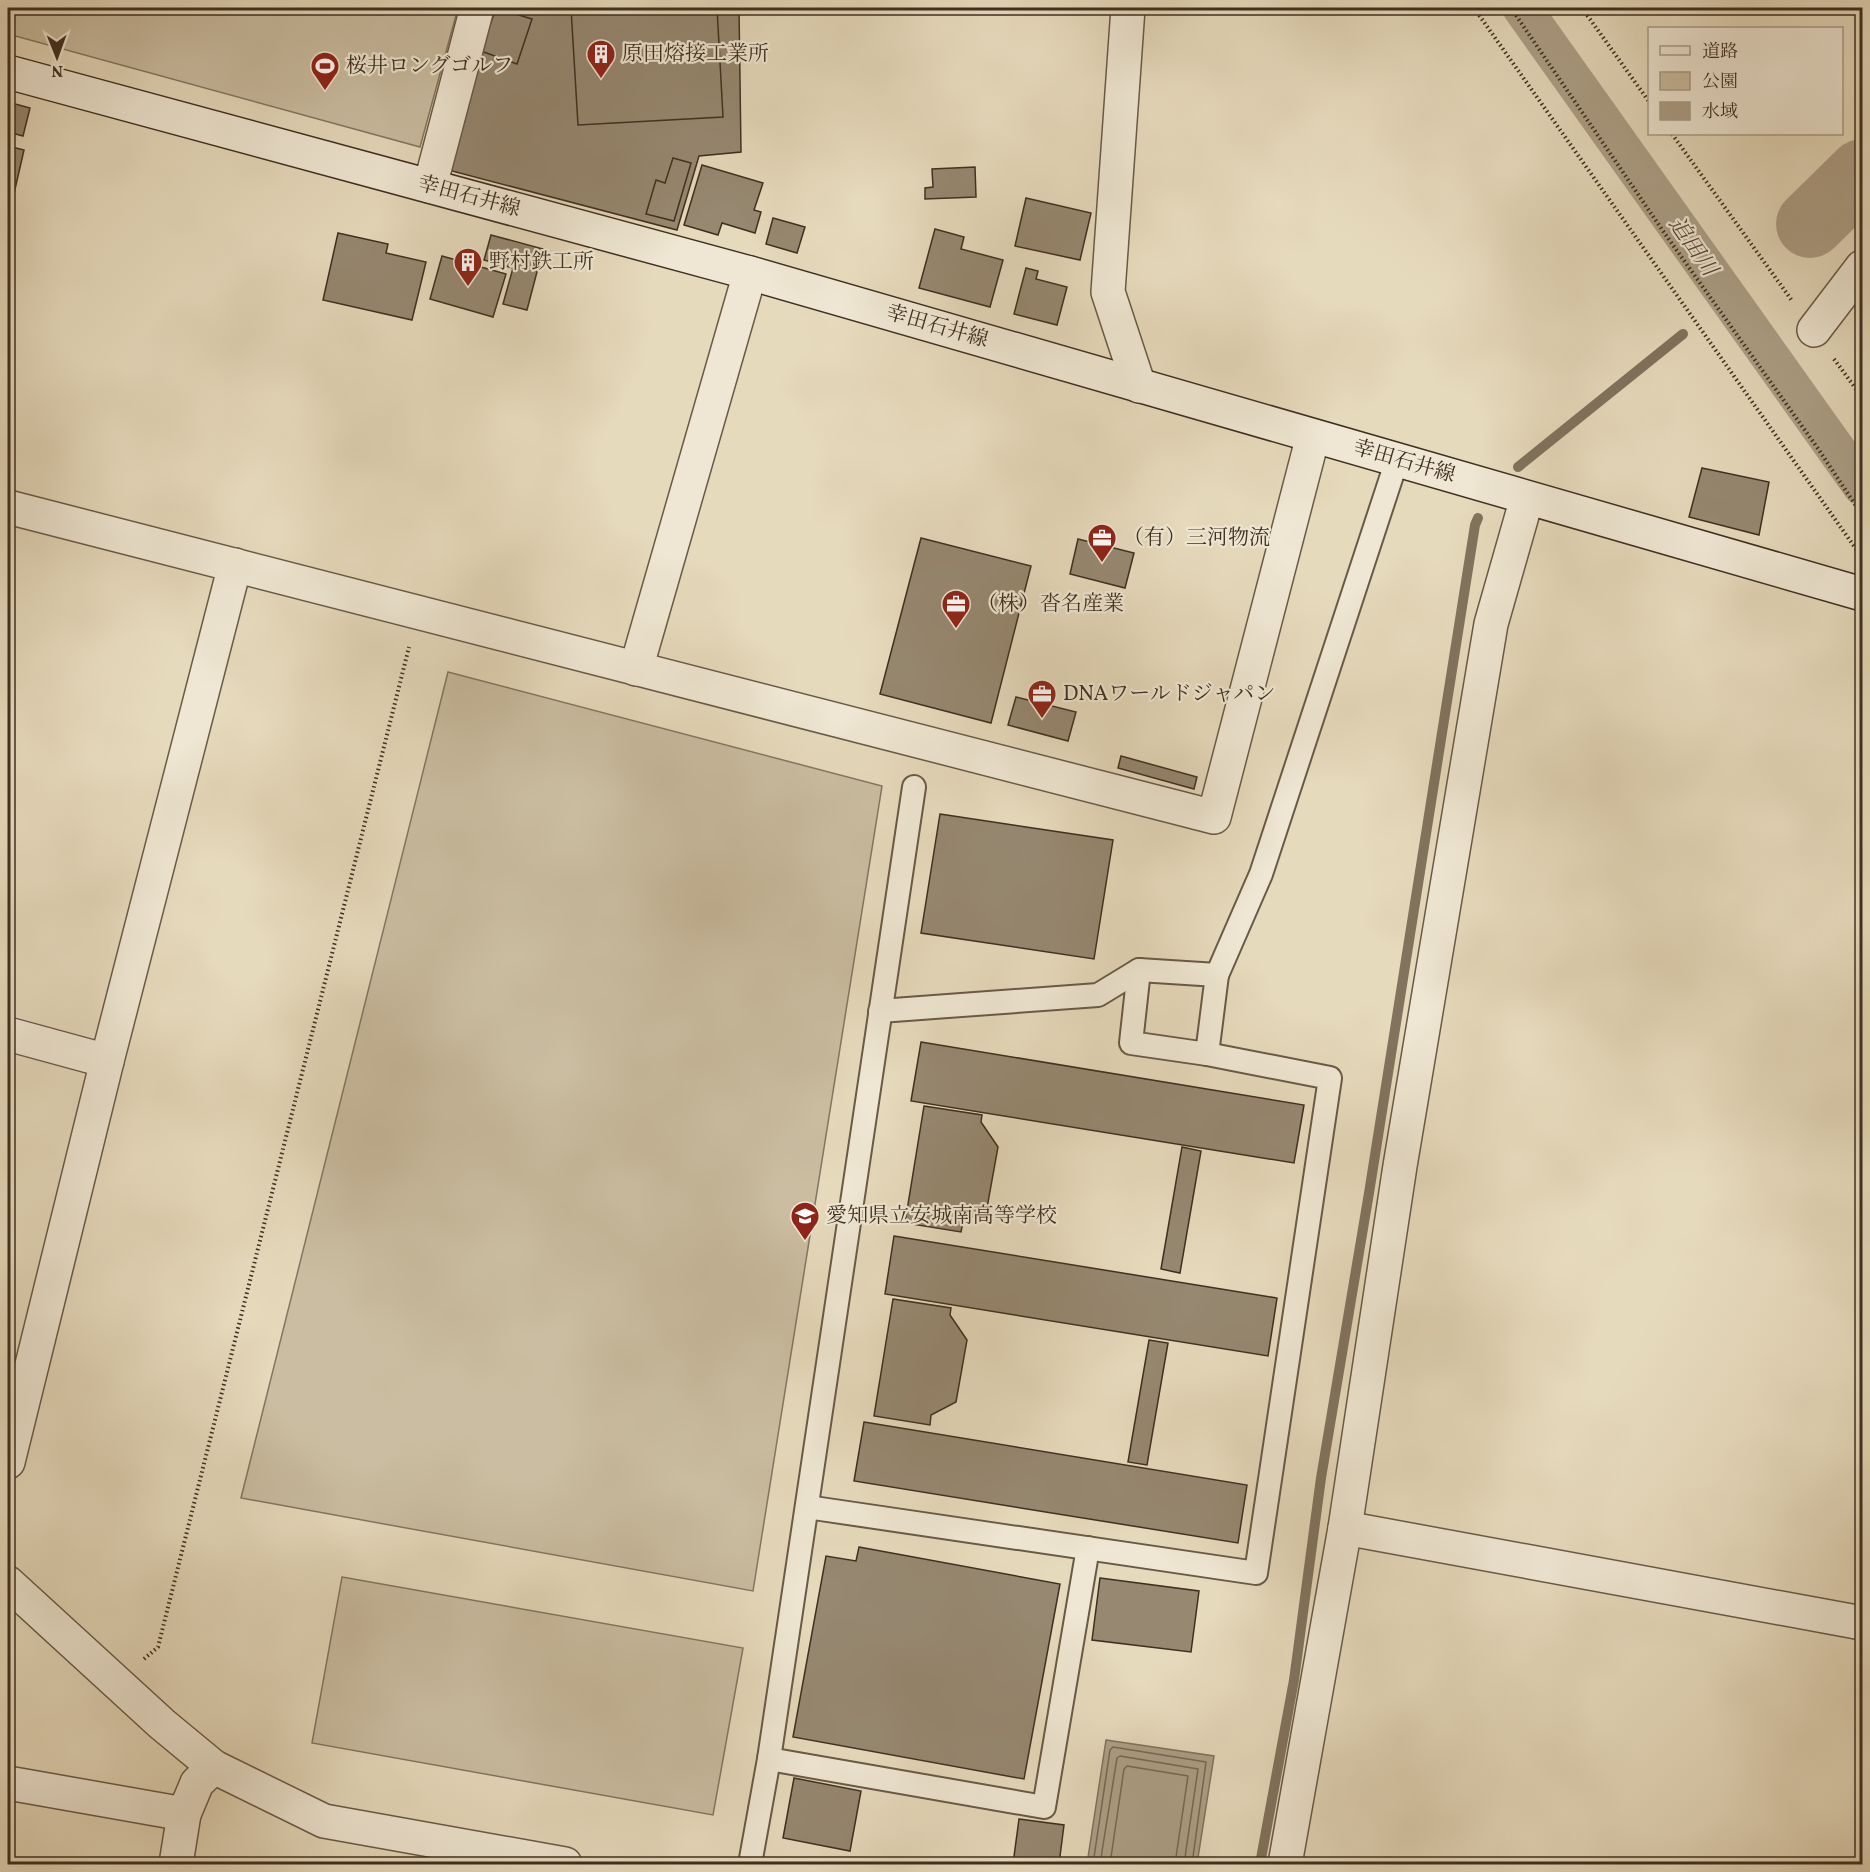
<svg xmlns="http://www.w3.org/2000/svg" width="1870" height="1872" font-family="Vollkorn,'Noto Serif JP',serif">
<rect width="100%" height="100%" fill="#e6dabc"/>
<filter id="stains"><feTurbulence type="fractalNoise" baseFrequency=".00333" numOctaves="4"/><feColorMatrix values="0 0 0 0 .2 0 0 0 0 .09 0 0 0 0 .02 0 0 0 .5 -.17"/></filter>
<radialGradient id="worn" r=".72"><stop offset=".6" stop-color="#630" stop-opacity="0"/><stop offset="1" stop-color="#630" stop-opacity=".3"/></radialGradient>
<g fill="#cabda1" stroke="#847660" stroke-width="1.5">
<path d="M8 8H458L420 147 8 34Z"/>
<path d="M448 672 882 786 753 1591 241 1498Z"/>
<path d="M342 1577 743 1648 713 1815 312 1743Z"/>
</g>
<path fill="#ada087" stroke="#81735e" stroke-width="1.5" d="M1106 1740 1214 1756 1197 1864H1087Z"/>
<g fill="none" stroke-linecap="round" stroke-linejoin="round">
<g stroke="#766854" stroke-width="1.5">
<path d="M1093 1864 1110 1750 1113 1747 1206 1762 1192 1864"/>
<path d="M1100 1864 1117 1758 1120 1756 1198 1769 1184 1864"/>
<path d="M1110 1864 1124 1769 1127 1766 1188 1776 1175 1864"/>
</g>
<g stroke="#81735e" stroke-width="10">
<path d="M1518 467 1683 334"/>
<path d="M1260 1864 1294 1680 1321 1478 1369 1193 1475 525 1478 518"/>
</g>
<path stroke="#ada087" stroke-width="39" d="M1522 8 1862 486"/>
<path stroke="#ada087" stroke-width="68" d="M1810 224 1862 173"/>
</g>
<g fill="#968871" stroke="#3f2f20" stroke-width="1.5">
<path d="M481 8H739L741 152 699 156 677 230 437 167Z"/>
<path d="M496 8 532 19 517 64 481 51Z"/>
<path d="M571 8H717L723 117 578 125Z"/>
<path d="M8 102 30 108 23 136 8 132Z"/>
<path d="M8 146 24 150 10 211 8 210Z"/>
<path d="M673 158 691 163 674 221 646 214 656 180 665 183Z"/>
<path d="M702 165 763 183 754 210 761 212 755 233 722 223 718 235 684 225Z"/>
<path d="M975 167 976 197 925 199V188L933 187 932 169Z"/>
<path d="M1026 198 1091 213 1080 260 1015 246Z"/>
<path d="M773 218 805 227 797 253 766 244Z"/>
<path d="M935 229 964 237 961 249 1003 260 990 307 919 288Z"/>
<path d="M338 233 388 244 386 253 426 262 412 320 323 300Z"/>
<path d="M491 235 543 249 527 310 503 304 513 268 484 260Z"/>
<path d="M442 256 506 274 493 317 430 299Z"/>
<path d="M1026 268 1038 271 1036 279 1067 287 1057 325 1014 314Z"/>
<path d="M1702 468 1769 482 1759 535 1689 517Z"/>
<path d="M921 538 1031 566 991 723 880 694Z"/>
<path d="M1078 539 1134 553 1125 588 1070 574Z"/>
<path d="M1016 697 1076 712 1068 741 1008 725Z"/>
<path d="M1121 756 1197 777 1194 789 1118 768Z"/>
<path d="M940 814 1113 840 1094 959 921 933Z"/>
<path d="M921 1042 1304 1105 1294 1163 911 1101Z"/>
<path d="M924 1106 982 1115 981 1122 998 1147 987 1208 963 1222 961 1232 905 1223Z"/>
<path d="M1182 1147 1201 1151 1180 1273 1161 1269Z"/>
<path d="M894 1236 1277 1298 1268 1356 885 1294Z"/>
<path d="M893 1299 951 1308 950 1315 967 1340 956 1402 931 1415 930 1425 874 1416Z"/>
<path d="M1149 1340 1168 1343 1147 1465 1128 1462Z"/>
<path d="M864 1422 1247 1485 1238 1543 854 1481Z"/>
<path d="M859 1547 1060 1584 1024 1779 793 1737 826 1556 856 1561Z"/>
<path d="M1100 1578 1199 1591 1191 1652 1092 1640Z"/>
<path d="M794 1778 861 1791 850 1851 783 1838Z"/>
<path d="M1019 1819 1064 1825 1059 1864H1013Z"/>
</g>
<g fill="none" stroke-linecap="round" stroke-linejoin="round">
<g stroke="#695a47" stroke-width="26">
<g id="lane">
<path d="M1139 970 1131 1043 1207 1054 1217 975"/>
<path d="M880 1011 1098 995 1139 970 1217 975 1261 874 1397 460"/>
<path d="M807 1507 1256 1573 1330 1078 1207 1054"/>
<path d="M769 1759 1044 1807 1088 1548"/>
<path d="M750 1864 769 1759 914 787"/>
</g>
</g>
<g stroke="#695a47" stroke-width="36">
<g id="street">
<path d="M1128 8 1108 292 1139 386"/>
<path d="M430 186 477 8"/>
<path d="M1814 330 1862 267"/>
<path d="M8 507 1214 817 1313 436"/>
<path d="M636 669 750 273"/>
<path d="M8 1034 107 1061"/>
<path d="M8 1462 107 1061 235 565"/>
<path d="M1345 1528 1862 1623"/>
<path d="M8 1583 162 1724 214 1767 324 1821 565 1864"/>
<path d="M8 1783 184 1814"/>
<path d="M176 1864 184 1814 197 1783 214 1767"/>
<path d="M1285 1864 1345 1528 1400 1166 1491 624 1527 498"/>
</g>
</g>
<g stroke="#3f2f20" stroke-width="36">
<path id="secondary" d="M8 72 750 273 1862 594"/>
</g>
<g stroke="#3f2f20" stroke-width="4" stroke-dasharray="1.5 3" stroke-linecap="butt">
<path d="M1474 8 1861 556"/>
<path d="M1511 8 1663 231 1819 450 1862 515"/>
<path d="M1582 8 1650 103"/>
<path d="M1672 134 1793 302"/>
<path d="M1834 359 1862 397"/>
<path d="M144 1659 158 1647 409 647"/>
</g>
<use href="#lane" stroke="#efe7d3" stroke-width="22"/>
<use href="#street" stroke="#efe7d3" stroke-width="33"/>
<use href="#secondary" stroke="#efe7d3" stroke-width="33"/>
</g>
<defs>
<g id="building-pin" transform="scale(1.5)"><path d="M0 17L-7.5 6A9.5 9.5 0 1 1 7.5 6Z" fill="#8f2418" stroke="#efe7d3"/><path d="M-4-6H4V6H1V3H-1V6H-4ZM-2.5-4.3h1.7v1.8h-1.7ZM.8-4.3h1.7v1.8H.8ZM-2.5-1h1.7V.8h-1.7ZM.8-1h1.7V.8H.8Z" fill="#fff"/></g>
<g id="stadium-pin" transform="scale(1.5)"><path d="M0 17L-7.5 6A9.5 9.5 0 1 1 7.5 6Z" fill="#8f2418" stroke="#efe7d3"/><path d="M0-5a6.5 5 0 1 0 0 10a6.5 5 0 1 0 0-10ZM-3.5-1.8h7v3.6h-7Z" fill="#fff"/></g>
<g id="office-pin" transform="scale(1.5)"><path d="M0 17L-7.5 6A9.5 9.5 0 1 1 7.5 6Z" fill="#8f2418" stroke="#efe7d3"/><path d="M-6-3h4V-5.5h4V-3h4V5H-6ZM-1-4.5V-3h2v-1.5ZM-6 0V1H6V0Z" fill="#fff"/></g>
<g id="school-pin" transform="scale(1.5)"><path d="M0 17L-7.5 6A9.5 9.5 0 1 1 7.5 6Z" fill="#8f2418" stroke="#efe7d3"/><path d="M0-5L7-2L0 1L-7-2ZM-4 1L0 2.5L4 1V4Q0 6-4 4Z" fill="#fff"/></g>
</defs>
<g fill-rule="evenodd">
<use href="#building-pin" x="601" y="54"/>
<use href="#stadium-pin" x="325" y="66"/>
<use href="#building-pin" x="468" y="262"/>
<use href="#office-pin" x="1102" y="538"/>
<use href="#office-pin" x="956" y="604"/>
<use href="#office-pin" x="1042" y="694"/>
<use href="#school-pin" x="805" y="1216"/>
</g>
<g text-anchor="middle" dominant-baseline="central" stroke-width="4.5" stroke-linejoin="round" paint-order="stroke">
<g font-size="21" fill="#3f2f20" stroke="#efe7d3" text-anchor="start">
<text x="622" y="54">原田熔接工業所</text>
<text x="346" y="66">桜井ロングゴルフ</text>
<text x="489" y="262">野村鉄工所</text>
<text x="1123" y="538">（有）三河物流</text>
<text x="977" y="604">（株）沓名産業</text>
<text x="1063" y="694">DNAワールドジャパン</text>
<text x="826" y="1216">愛知県立安城南高等学校</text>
</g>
<g font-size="21" fill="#3f2f20" stroke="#efe7d3">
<text transform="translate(469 197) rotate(15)">幸田石井線</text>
<text transform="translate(937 327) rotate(16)">幸田石井線</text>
<text transform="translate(1404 462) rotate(16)">幸田石井線</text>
</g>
<g font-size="22" font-style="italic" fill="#5a4b3a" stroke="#efe7d3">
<text transform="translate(1692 247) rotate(55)">追田川</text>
</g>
</g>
<rect width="1870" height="1872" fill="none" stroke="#e6dabc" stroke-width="30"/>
<rect x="9" y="9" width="1852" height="1854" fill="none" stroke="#3f2f20" stroke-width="3"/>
<rect x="15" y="15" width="1840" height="1842" fill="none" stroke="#3f2f20" stroke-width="1.5"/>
<rect x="1648" y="27" width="195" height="108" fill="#efe7d3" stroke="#a99d8b" stroke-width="1.5"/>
<rect x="1660" y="46" width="30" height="9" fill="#efe7d3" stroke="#a99d8b" stroke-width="1.5"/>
<text x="1702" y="57" font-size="18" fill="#3f2f20">道路</text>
<rect x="1660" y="72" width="30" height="18" fill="#cabda1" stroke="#a99d8b" stroke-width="1.5"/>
<text x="1702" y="87" font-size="18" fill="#3f2f20">公園</text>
<rect x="1660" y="102" width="30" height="18" fill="#ada087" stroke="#a99d8b" stroke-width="1.5"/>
<text x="1702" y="117" font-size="18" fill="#3f2f20">水域</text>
<g transform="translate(57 57) rotate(179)" stroke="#efe7d3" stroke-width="4.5" paint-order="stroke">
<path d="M0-4.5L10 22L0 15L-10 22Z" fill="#3f2f20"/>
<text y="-9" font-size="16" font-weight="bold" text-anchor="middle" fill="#3f2f20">N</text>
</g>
<rect width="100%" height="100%" filter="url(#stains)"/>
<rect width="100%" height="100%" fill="url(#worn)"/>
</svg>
